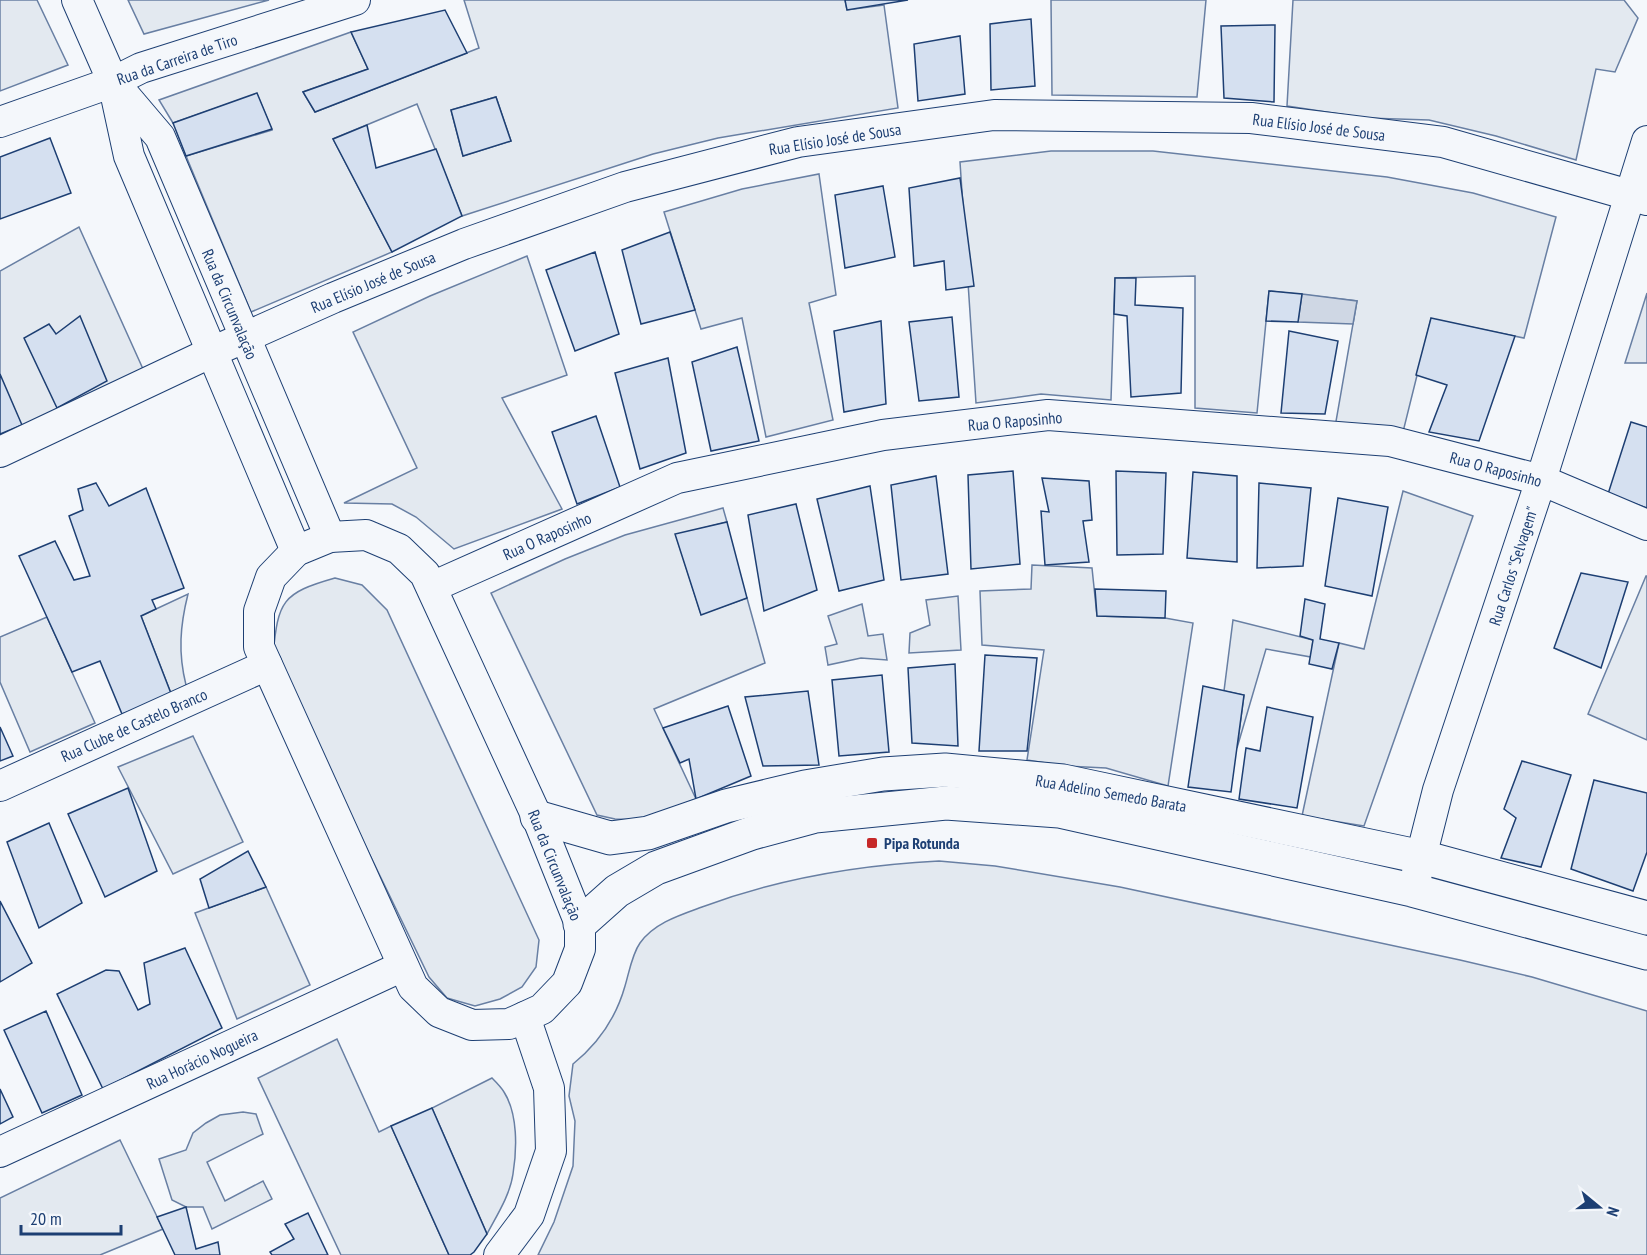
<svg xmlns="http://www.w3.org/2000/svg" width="1647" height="1255" font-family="'PT Sans Narrow',sans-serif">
<rect width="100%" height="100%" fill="#f4f7fb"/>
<g fill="#e3e9f0" stroke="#687fa3" stroke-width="1.5" fill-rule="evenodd">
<path d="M0 0H37L68 65 0 91Z"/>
<path d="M128 0H269L144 34Z"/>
<path d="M464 0H845L847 10 884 5 898 108 718 138 653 154 462 216 417 104 333 139 392 252 251 312 186 156 272 130 257 94 173 123 159 100 351 32 368 69 303 92 315 112 479 48ZM496 97 511 141 463 156 451 110Z"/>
<path d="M1051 0H1206L1197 97 1052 95Z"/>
<path d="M1293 0H1624L1638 18 1615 72 1596 69 1576 160 1496 136 1429 120 1366 118 1287 106Z"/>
<path d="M1051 151H1153L1387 177 1473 193 1556 217 1524 338 1431 319 1402 436 1335 427 1357 301 1269 291 1257 413 1195 408V276L1115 278 1111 400 1041 394 976 403 960 162Z"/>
<path d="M819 174 836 295 809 303 833 420 766 437 742 318 701 329 664 212 742 189Z"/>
<path d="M79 227 143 369 131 378 0 435V271Z"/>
<path d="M527 256 567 375 502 398 562 509 454 549 416 517 392 504 344 503 417 468 353 332 430 296Z"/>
<path d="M1647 293V363H1625Z"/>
<path d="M1403 491 1473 516 1364 826 1302 816 1339 643 1364 649Z"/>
<path d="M723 508 727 522 676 535 701 614 747 598 765 663 654 709 696 799 641 820 615 819 597 815 491 593 565 559 625 535Z"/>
<path d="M1032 565 1092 568 1097 616 1165 618 1193 623 1168 786 1106 768 1065 766 1027 760 1044 650 982 645 980 591 1031 589Z"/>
<path d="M1646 576H1647V740L1588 714Z"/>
<path d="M335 578 362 585 387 610 539 940 536 967 522 987 500 999 475 1006 447 998 429 977 273 655C278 601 282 593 335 578Z"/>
<path d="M188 594C180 626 178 653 186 685L172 696 141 616Z"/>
<path d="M958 596 961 650 909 653 910 633 930 625 926 600Z"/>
<path d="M862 604 868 636 883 634 887 660 861 658 828 665 825 647 837 644 828 616Z"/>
<path d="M47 617 95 723 30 752 0 682V637Z"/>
<path d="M1233 620 1313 640 1311 657 1266 649 1237 748 1244 695 1224 691Z"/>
<path d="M193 736 243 842 173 874 118 767Z"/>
<path d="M939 861 995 866 1120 887 1460 960 1532 977 1647 1011V1255H538L554 1222 573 1166 575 1121 569 1096 573 1064C599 1043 616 1018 625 986 629 973 632 954 640 943 654 923 680 915 702 907 777 879 859 865 939 861Z"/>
<path d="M266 887 310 985 237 1019 195 913Z"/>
<path d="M337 1039 379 1132 391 1126 449 1255H341L258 1078Z"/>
<path d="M492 1078C496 1082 501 1087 504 1092 518 1114 517 1149 513 1174 510 1195 497 1215 487 1234L432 1108Z"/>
<path d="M243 1112 256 1114 263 1134 207 1162 225 1201 263 1181 272 1199 212 1229 203 1207H186L172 1200 159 1159 186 1150 193 1133 206 1123 220 1115Z"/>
<path d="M120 1140 163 1229 100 1255H0V1198Z"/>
</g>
<path fill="#cfd7e4" stroke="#687fa3" stroke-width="1.5" d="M1302 294 1357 301 1353 324 1298 322Z"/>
<g fill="#d5e0f0" stroke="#1d3f73" stroke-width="1.5">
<path d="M845 0H908L847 10Z"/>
<path d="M445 10 467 53 315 112 303 92 368 69 351 32Z"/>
<path d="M1031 19 1035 86 991 90 990 24Z"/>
<path d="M1275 25 1274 102 1224 98 1221 26Z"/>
<path d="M960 36 965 94 918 101 914 44Z"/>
<path d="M257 93 272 129 186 156 173 123Z"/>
<path d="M496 97 511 141 463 156 451 110Z"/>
<path d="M367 125 376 168 436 149 462 216 392 252 333 139Z"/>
<path d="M50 138 71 193 0 219V157Z"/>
<path d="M960 178 974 286 946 290 944 261 914 266 909 188Z"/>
<path d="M883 186 895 257 845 268 835 195Z"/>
<path d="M670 232 695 310 641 324 622 250Z"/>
<path d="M595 252 619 334 575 351 546 270Z"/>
<path d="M1115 278H1136L1135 305 1183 308 1181 393 1131 397 1127 316 1114 314Z"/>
<path d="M1269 291 1302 294 1298 322 1266 321Z"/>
<path d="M80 316 107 381 57 408 24 338 49 324 56 334Z"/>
<path d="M952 317 959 397 919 401 909 322Z"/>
<path d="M1431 318 1515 336 1479 441 1429 432 1447 385 1416 375Z"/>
<path d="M881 321 886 404 844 412 834 331Z"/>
<path d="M1289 331 1338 341 1325 414 1281 413Z"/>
<path d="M737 347 759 441 711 451 692 362Z"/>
<path d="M668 358 686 453 640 469 615 373Z"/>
<path d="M0 374 22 425 0 434Z"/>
<path d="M596 416 620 487 577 504 552 432Z"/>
<path d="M1631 422 1647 427V508L1608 494Z"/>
<path d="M1013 471 1020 564 971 569 968 475Z"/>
<path d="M1116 471 1166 473 1163 554 1117 555Z"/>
<path d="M1193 472 1237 476V562L1187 558Z"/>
<path d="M936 476 948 574 901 580 891 485Z"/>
<path d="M1042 478 1089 481 1092 520 1083 521 1089 562 1045 565 1041 511 1049 512Z"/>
<path d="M96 483 109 506 146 488 184 588 152 600 156 609 141 616 172 696 122 714 100 661 72 672 19 556 55 541 74 580 90 576 69 516 83 510 78 489Z"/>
<path d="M1259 483 1311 488 1303 566 1257 568Z"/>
<path d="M870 486 884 580 839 591 817 499Z"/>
<path d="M1338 498 1388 507 1372 596 1325 586Z"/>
<path d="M796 504 817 590 764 611 748 515Z"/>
<path d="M727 522 747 598 701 615 675 534Z"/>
<path d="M1581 573 1628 582 1601 668 1554 648Z"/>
<path d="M1095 589 1166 591 1165 618 1097 616Z"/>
<path d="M1305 599 1325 604 1320 639 1339 643 1332 669 1309 664 1313 640 1300 636Z"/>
<path d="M985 655 1037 658 1027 751H979Z"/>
<path d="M955 664 958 746 912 743 908 668Z"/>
<path d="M882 675 889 752 839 756 832 680Z"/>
<path d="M1203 686 1244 695 1231 792 1188 787Z"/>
<path d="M808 691 819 765 763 766 745 697Z"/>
<path d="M728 706 751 776 696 799 689 759 680 763 663 728Z"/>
<path d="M1267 707 1313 717 1297 808 1239 799 1246 748 1260 751Z"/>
<path d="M0 727 13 756 0 761Z"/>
<path d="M1522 761 1571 775 1541 867 1501 858 1516 818 1504 809Z"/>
<path d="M1594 780 1647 793V852L1633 891 1571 869Z"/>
<path d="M128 788 157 871 105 897 68 814Z"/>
<path d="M49 823 82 903 39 928 7 842Z"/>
<path d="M248 851 266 887 209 908 200 879Z"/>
<path d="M0 901 32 963 0 982Z"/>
<path d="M185 948 222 1028 103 1089 57 994 106 970 119 971 138 1010 150 1004 144 963Z"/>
<path d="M46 1011 82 1095 42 1113 4 1030Z"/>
<path d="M0 1089 13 1117 0 1124Z"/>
<path d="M432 1108 487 1234 474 1252 470 1255H449L391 1126Z"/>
<path d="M186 1207 196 1249 218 1242 220 1255H175L157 1217Z"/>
<path d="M308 1213 328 1255H272L270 1252 294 1239 285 1224Z"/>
</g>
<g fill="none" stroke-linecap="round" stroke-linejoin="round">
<g stroke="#1d3f73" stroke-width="32">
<g id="minor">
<path d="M77 0 113 82 129 156 296 551"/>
<path d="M115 84 160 137 330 537"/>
<path d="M0 122 113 82 141 68 355 0"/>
<path d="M0 452 212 352 333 298 464 244 625 187 798 142 994 115 1251 118 1443 142 1647 200"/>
<path d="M366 535 399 549 425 574 537 817 580 924V949L567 983 542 1009 509 1024 472 1025 439 1012 413 987 259 647V611L271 577 296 551 330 537Z"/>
<path d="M432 587 677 478 883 435 1048 415 1390 441 1541 480 1647 525"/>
<path d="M0 786 267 665"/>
<path d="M1415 881 1438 790 1541 480 1647 141"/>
<path d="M0 1152 403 966"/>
<path d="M499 1255 529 1215 551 1151 549 1088 525 1017"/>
</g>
</g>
<g stroke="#1d3f73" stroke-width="35">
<g id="secondary">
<path d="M537 817 610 838 648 833 726 806 805 787 883 774 945 770 1063 781 1422 857 1647 918"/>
<path d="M580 924 617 891 656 868 752 833 815 816 946 803 1059 811 1412 890 1647 953"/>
</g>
</g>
<use href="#minor" stroke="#f4f7fb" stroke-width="30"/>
<use href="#secondary" stroke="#f4f7fb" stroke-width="33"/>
</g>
<rect fill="#c62828" stroke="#f4f7fb" stroke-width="2" x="866" y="837" width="12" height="12" rx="3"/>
<g text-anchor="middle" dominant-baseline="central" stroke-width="4.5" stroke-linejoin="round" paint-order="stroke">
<g font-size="16" fill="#1d3f73" stroke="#f4f7fb">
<text transform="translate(177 59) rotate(-19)">Rua da Carreira de Tiro</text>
<text transform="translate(1319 127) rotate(7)">Rua Elísio José de Sousa</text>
<text transform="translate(835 139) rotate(-9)">Rua Elísio José de Sousa</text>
<text transform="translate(373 282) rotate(-23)">Rua Elísio José de Sousa</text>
<text transform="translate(230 304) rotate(67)">Rua da Circunvalação</text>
<text transform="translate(1015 421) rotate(-5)">Rua O Raposinho</text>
<text transform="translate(1496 469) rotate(15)">Rua O Raposinho</text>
<text transform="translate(547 536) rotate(-24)">Rua O Raposinho</text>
<text transform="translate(1513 566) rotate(-72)">Rua Carlos "Selvagem"</text>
<text transform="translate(134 725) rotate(-24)">Rua Clube de Castelo Branco</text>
<text transform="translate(1111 793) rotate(10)">Rua Adelino Semedo Barata</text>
<text transform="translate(555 865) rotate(68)">Rua da Circunvalação</text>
<text transform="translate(202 1059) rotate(-25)">Rua Horácio Nogueira</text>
</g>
<g font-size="16" font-weight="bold" fill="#1d3f73" stroke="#f4f7fb" text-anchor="start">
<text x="884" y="843">Pipa Rotunda</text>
</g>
</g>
<g transform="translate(1599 1207) rotate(109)" stroke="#f4f7fb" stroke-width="4.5" paint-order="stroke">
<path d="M0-4.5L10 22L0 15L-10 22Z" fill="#1d3f73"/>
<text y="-9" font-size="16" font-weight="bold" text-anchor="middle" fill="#1d3f73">N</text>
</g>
<path d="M21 1225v9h100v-9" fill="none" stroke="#1d3f73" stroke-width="3"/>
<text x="30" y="1225" font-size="18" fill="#1d3f73" stroke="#f4f7fb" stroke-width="4.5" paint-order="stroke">20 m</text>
</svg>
